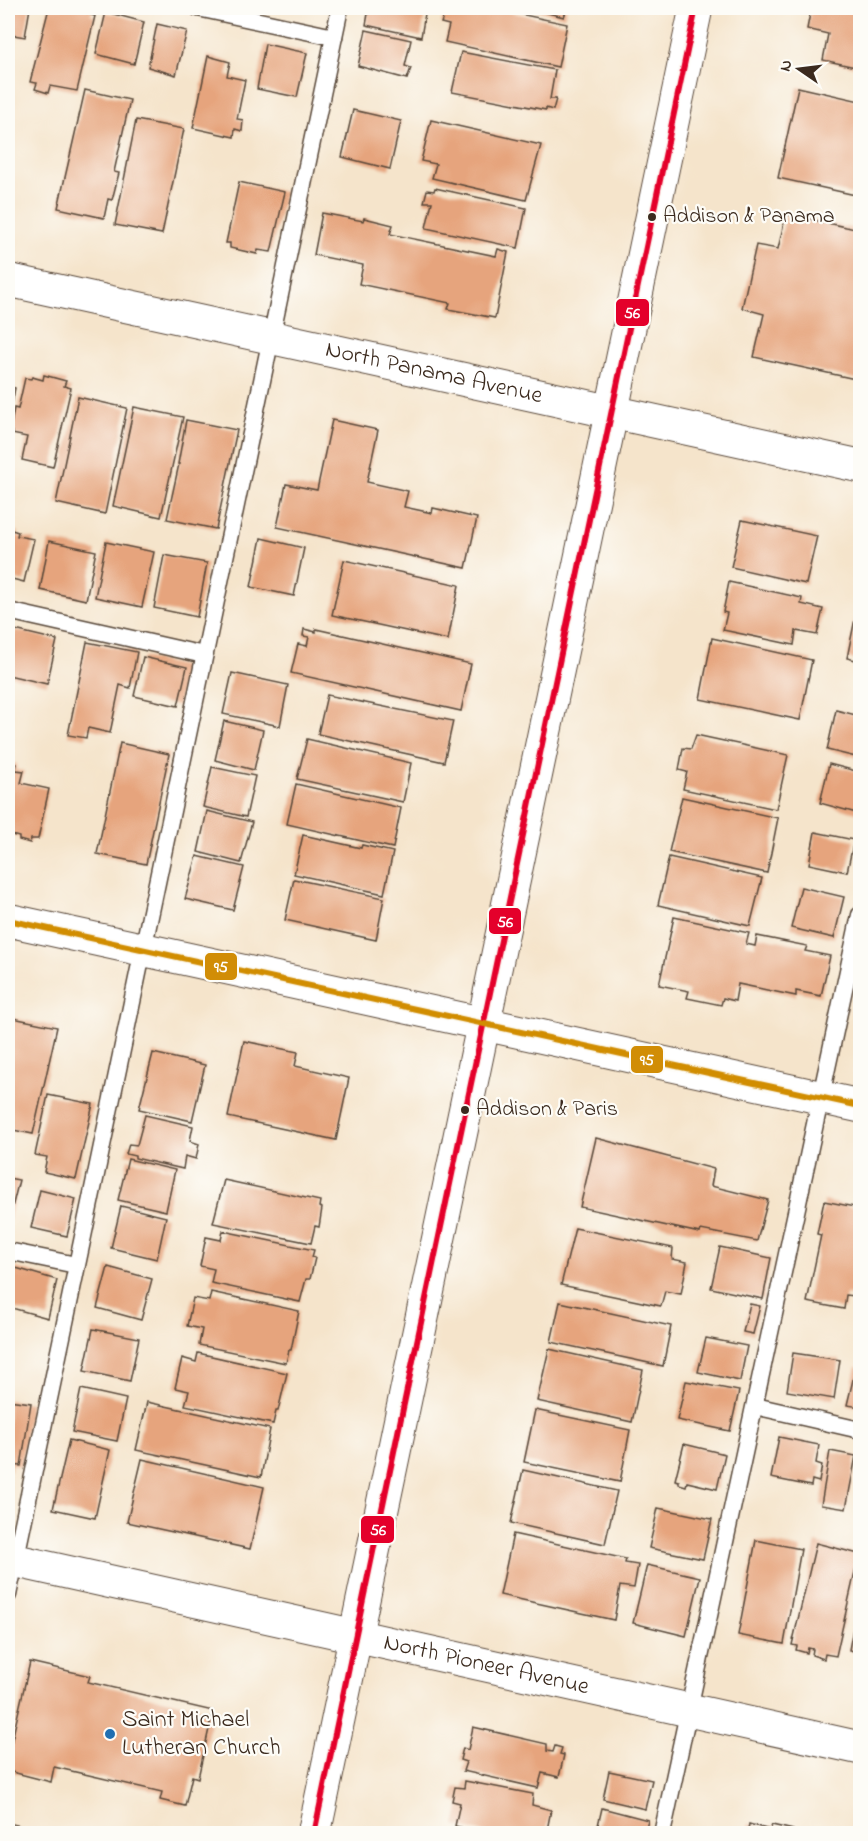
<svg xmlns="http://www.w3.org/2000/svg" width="868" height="1841" font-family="'Indie Flower',sans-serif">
<rect width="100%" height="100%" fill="#fdfcf7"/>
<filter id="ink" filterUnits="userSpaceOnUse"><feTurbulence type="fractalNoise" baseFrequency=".0167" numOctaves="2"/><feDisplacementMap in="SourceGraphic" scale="12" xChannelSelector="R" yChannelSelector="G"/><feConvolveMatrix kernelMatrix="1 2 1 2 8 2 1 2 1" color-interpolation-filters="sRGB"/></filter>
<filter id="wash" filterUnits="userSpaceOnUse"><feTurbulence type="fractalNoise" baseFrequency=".008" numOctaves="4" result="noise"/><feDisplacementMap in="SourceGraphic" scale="24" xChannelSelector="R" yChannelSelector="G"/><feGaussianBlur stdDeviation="1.35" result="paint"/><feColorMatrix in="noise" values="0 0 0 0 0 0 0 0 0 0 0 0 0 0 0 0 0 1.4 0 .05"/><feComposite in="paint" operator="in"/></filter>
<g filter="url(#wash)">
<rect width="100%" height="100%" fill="#f5e4cb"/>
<g id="blocks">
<g fill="#e6a47d">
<path d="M8 8H30L25 37 8 34Z"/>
<path d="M49 8H93L91 15 95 16 77 91 50 86 48 93 35 89 37 83 30 82Z"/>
<path d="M369 8H426L421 37 366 25Z"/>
<path d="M452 8H492L567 24 558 67 445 42 449 25 441 23 444 15 451 17Z"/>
<path d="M528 8H567L564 17Z"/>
<path d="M811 8H860V68L823 60 828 34 807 29Z"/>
<path d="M106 12 144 22 134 64 96 54Z"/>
<path d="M157 24 187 31 176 75 148 67Z"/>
<path d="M366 30 411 40 405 66 411 68 407 79 358 66Z"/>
<path d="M265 44 307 53 297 97 257 89Z"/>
<path d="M461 52 555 70 550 99H556L553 110 546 108V110L452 92Z"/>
<path d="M208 56 230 62 227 76 245 80 237 119 243 120 242 131 235 129 234 137 193 128Z"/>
<path d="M798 87 860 101V196L778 178Z"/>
<path d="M85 90 130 100 114 172 119 173 112 200 108 199 104 218 58 208Z"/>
<path d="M353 110 401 121 390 169 342 157Z"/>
<path d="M136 120 184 129 162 234 115 225Z"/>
<path d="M431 120 541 145 526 200 432 178 436 164 421 161Z"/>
<path d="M239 182 285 192 271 252 258 250 257 254 230 248V243H226Z"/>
<path d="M435 188 526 208 518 248 426 228 432 202H424L427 190 434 191Z"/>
<path d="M322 213 363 221 364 218 393 225 390 234 496 256 498 249 508 252 495 318 448 309 450 303 359 284 363 265 314 255Z"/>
<path d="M786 214 860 230V380L754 357 764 314 742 308 756 245 778 249Z"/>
<path d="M44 375 66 381 64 386 71 388 53 467 22 460 27 437 12 434 13 432 10 431 14 408 18 409 25 378 31 379 32 377 43 380Z"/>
<path d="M8 386 15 388 9 420H8Z"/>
<path d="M78 397 127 408 105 514 56 503Z"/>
<path d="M134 407 183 417 161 517 113 506Z"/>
<path d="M186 420 237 430 216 529 167 519 179 464H178Z"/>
<path d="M332 420 378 430 367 482 408 491 404 507 432 513 433 508 477 518 466 568 277 527 286 484 317 490Z"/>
<path d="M742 520 817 536 806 584 731 567Z"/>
<path d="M12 530 18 532 17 536 34 539 24 582 8 578V533L11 534Z"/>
<path d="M261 538 304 548 294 596 251 587Z"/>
<path d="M49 541 96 551 86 600 40 590Z"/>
<path d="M106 542 154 552 142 607 95 597Z"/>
<path d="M164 555 207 563 197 617 154 608Z"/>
<path d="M344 560 459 585 448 640 332 615Z"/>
<path d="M729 582 802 598 801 604 823 609 817 635 796 631 794 645 723 630 727 613 723 612Z"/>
<path d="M855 619 860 620V661L847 658Z"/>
<path d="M304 629 316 632V629L471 664 461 711 291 673 298 644 307 646 309 637 303 636Z"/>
<path d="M15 630 57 640 47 684 8 675V661Z"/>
<path d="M712 638 812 660 800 720 700 699Z"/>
<path d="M87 642 137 652 130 688 120 685 110 733 88 728 86 738 68 735Z"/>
<path d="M143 657 187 667 178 706 134 696Z"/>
<path d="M232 673 288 685 280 726 223 714Z"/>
<path d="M327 695 453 721 444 762 318 734Z"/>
<path d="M836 710 860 716V758L827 750Z"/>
<path d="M224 721 263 730 254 770 215 760Z"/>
<path d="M696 735 788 755 776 809 683 789 687 772 679 770 683 748 691 749Z"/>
<path d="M307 739 411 763 403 802 297 779Z"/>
<path d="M120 743 169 754 146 864 97 854Z"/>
<path d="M8 762 17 764 16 770 24 771 21 783 49 789 38 839H31L30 843 19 840V837L8 834Z"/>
<path d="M829 764 860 772V814L820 803Z"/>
<path d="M212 767 255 776 246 817 203 807Z"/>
<path d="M296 784 401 808 393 848 287 824Z"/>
<path d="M682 797 778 818 767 873 669 852Z"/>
<path d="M207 811 252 822 241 863 198 852Z"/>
<path d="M815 832 854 840 847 872 809 864Z"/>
<path d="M303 835 361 848 362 845 393 852 384 894 294 874Z"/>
<path d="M197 856 244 867 233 910 185 899Z"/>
<path d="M669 857 762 878 750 926 658 905Z"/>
<path d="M294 879 384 898 376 940 285 920Z"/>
<path d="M801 887 844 897 834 938 791 928Z"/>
<path d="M674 917 749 933 746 944 755 946 757 936 807 946 805 951 830 956 821 996 796 991V996L738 984 735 1001 723 998 721 1005 687 998 689 991 659 985Z"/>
<path d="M8 1017 57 1027 33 1134 8 1129Z"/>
<path d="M244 1041 298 1052 295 1066 349 1078 336 1140 228 1117Z"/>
<path d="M153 1053 205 1065 192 1121 139 1109Z"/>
<path d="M48 1095 93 1104 76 1179 44 1172 47 1157 35 1155Z"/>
<path d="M145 1115 193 1126 190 1141 199 1144 196 1159 185 1156 183 1169 135 1158V1156L126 1154 129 1144 137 1145Z"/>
<path d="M596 1138 714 1169 711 1186 768 1200 757 1241 701 1230 700 1233 580 1207Z"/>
<path d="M128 1159 175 1170 166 1211 118 1200Z"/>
<path d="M8 1178 19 1180 8 1224Z"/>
<path d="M224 1180 320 1201 319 1207 322 1208 319 1227 315 1226 311 1243 213 1223Z"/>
<path d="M40 1190 76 1199 67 1236 31 1228Z"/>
<path d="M824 1201 860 1208V1269L855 1296 846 1295 844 1309 807 1302 821 1235 817 1234Z"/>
<path d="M121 1206 166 1217 157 1259 111 1248Z"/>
<path d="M575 1228 673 1248 672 1259 687 1262 681 1294 665 1291 661 1306 561 1285Z"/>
<path d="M223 1231 314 1250 312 1257 315 1258 310 1279H306L300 1302 211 1283 214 1269 200 1266 206 1237 221 1240Z"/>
<path d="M720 1247 771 1258 763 1299 711 1288Z"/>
<path d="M108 1267 152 1279 141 1320 97 1308Z"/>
<path d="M16 1268 57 1280 48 1318 8 1307V1298Z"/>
<path d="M211 1292 299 1311 291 1350H289L286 1363 199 1345 202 1329 187 1326 193 1298 209 1301Z"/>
<path d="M560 1302 671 1326 663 1366 551 1342Z"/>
<path d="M750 1304 760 1306 753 1334 743 1332Z"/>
<path d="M93 1329 139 1338 130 1381 84 1371Z"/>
<path d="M706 1338 747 1346 740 1381 698 1372Z"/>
<path d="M549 1349 643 1370 632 1422 537 1401Z"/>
<path d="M198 1353 287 1373 278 1411H276L273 1424 185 1405 189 1391 175 1388 182 1358 196 1362Z"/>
<path d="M793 1353 840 1360 834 1399 787 1391Z"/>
<path d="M856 1367H860V1407L847 1405Z"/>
<path d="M686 1381 739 1391 730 1431 677 1420Z"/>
<path d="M81 1389 126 1399 117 1441 72 1432Z"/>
<path d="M8 1400 31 1403 21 1466 11 1465V1470H8Z"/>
<path d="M147 1402 270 1429 261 1477 136 1450Z"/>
<path d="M535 1410 630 1430 620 1482 524 1462Z"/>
<path d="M779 1437 819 1445 816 1463 822 1465 819 1482 812 1480 811 1486 771 1478Z"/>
<path d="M69 1440 110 1450 95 1518 53 1509Z"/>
<path d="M684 1444 725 1454 717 1489 687 1482 686 1486 679 1484V1481L675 1480Z"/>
<path d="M830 1451 856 1456 846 1509 821 1505Z"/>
<path d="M142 1459 264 1487 250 1549 127 1522Z"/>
<path d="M523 1470 617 1491 605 1544 511 1523Z"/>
<path d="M658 1508 712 1519 703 1559 649 1548Z"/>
<path d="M513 1534 626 1559 625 1563 638 1565 634 1588 620 1586 614 1620 500 1595Z"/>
<path d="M756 1540 801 1549 784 1644 738 1635Z"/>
<path d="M816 1543 859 1554 836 1656 825 1654 824 1659 812 1655 813 1649 808 1648 807 1653 796 1650 797 1646 792 1645Z"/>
<path d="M647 1565 700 1577 686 1636 633 1623Z"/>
<path d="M859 1596H860V1662L857 1661 858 1652 849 1650Z"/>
<path d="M30 1662 90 1676 88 1682 213 1711 198 1778 192 1776 185 1806 160 1800 162 1792 54 1767 51 1782 8 1771V1757Z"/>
<path d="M473 1727 547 1744V1751L553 1752 555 1746 562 1748 560 1754 564 1755 559 1777 542 1773 538 1788 463 1771 466 1762 460 1760 463 1748 468 1750Z"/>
<path d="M609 1771 652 1780 645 1809 603 1799Z"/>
<path d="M465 1781 533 1794 532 1805 551 1810 547 1830 556 1834H489L455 1826 460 1803 452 1801 455 1787 464 1788Z"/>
<path d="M602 1808 648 1820 645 1834H596Z"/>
<path d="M749 1824 770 1830 772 1825 793 1830 796 1834H747Z"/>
</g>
</g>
</g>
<g filter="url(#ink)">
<use href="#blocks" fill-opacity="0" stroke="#574638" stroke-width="1.5"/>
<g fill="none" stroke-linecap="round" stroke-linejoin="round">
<g stroke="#574638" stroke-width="19">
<g id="lane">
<path d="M198 8 334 37"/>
<path d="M8 611 204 655"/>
<path d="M8 1251 76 1265"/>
<path d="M755 1406 860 1430"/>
<path d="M8 1595 340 8"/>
<path d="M8 1832 17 1834"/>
<path d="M662 1834 860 915"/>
</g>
</g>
<g stroke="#574638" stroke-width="35">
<g id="street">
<path id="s1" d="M8 280 860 466"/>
<path d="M8 920 860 1106"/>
<path id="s2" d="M8 1559 860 1748"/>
</g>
</g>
<g stroke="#574638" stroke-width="35">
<path id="secondary" d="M314 1834 696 8"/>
</g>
<use href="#lane" stroke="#fff" stroke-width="16"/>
<use href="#street" stroke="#fff" stroke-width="33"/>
<use href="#secondary" stroke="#fff" stroke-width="33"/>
<g stroke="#fdfcf7" stroke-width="10">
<path id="bus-1" d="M314 1834 696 8"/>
</g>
<g stroke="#fdfcf7" stroke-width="10">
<path id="bus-2" d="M8 920 860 1106"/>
</g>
<use href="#bus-1" stroke="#e4002b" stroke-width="6"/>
<use href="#bus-2" stroke="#d18d06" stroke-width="6"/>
</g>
</g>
<g fill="#3b2a1e" stroke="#fdfcf7" stroke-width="2">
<circle cx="652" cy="217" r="5"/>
<circle cx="465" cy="1110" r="5"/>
</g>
<circle fill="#1f6fb2" stroke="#fdfcf7" stroke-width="2" cx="110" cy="1734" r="6"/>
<g text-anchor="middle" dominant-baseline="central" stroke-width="4.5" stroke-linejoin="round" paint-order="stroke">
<g font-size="22" fill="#3b2a1e" stroke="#fdfcf7" text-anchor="start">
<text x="663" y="217">Addison &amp; Panama</text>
<text x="476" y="1110">Addison &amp; Paris</text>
</g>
<g font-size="24" fill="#3b2a1e" stroke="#fdfcf7">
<text stroke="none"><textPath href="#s1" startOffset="436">North Panama Avenue</textPath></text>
<text stroke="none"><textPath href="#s2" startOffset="490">North Pioneer Avenue</textPath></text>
</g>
<g font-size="24" fill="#3b2a1e" stroke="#fdfcf7" text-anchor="start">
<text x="122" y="1720">Saint Michael<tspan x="122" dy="28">Lutheran Church</tspan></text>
</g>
</g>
<g stroke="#fdfcf7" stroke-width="2">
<rect x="615" y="298" width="35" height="29" rx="6" fill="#e4002b"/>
<rect x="488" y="907" width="34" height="28" rx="6" fill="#e4002b"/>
<rect x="204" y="952" width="34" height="29" rx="6" fill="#d18d06"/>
<rect x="630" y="1045" width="34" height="29" rx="6" fill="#d18d06"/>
<rect x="360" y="1515" width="35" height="29" rx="6" fill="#e4002b"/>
</g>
<g font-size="16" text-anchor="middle" font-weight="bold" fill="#fff">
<text x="632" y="318">56</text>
<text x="505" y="927">56</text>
<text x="221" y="972">95</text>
<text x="647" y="1065">95</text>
<text x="378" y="1535">56</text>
</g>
<rect width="868" height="1841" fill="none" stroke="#fdfcf7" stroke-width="30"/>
<g transform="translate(799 69) rotate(284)" stroke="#fdfcf7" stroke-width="4.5" paint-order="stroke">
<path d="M0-4.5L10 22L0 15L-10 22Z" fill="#3b2a1e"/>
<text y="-9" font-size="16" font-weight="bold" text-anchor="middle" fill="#3b2a1e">N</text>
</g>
</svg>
